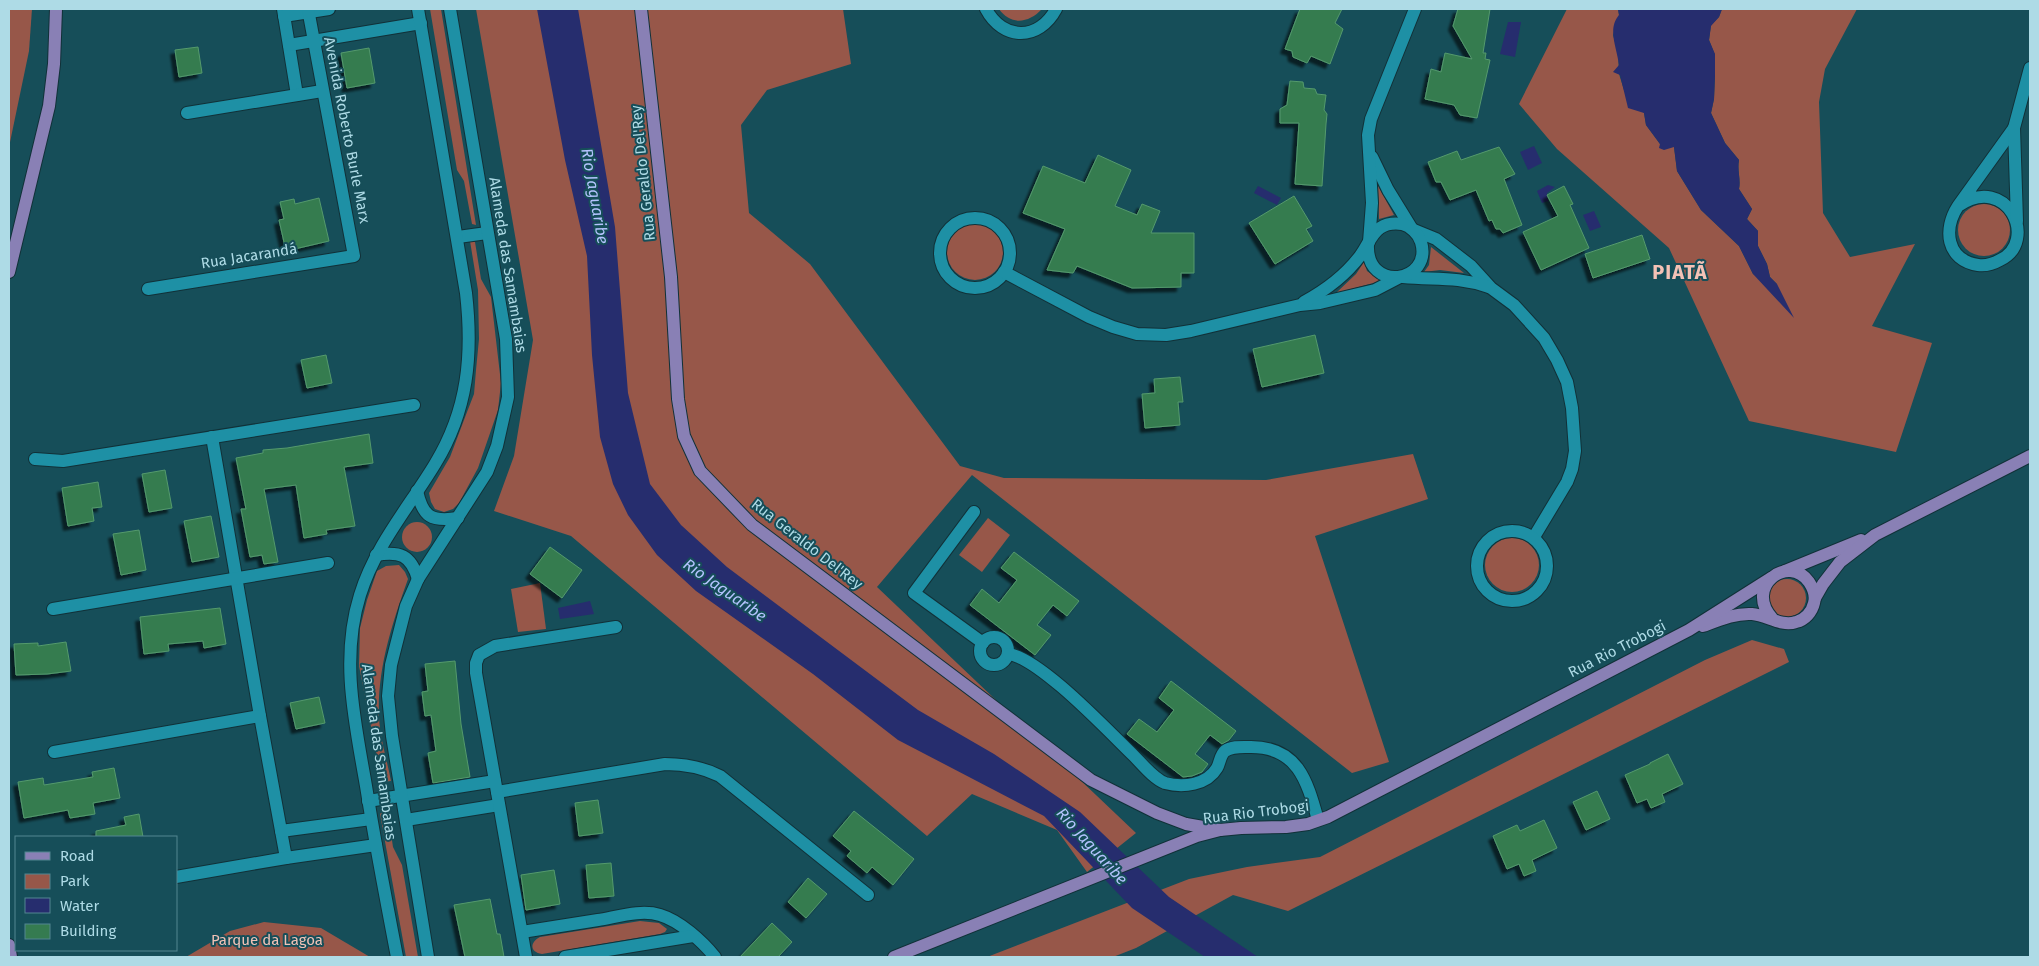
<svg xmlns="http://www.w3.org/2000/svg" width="2039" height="966" font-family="'Fira Sans',sans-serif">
<defs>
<filter id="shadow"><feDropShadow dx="-4.5" dy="4.5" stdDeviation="1" flood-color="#0009"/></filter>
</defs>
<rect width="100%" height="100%" fill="#164e59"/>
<g fill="#975749">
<path d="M9 9H32L29 51 9 147Z"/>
<path d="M430 9H441L476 225 472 224 464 181 457 170Z"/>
<path d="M476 9H843L851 64 767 90 741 125 749 213 810 264 960 466 1004 478 1266 480 1413 454 1428 499 1315 536 1389 762 1352 773 972 475 877 587 1136 833 1087 872 1057 830 972 794 927 836 571 536 494 511 514 456 533 340Z"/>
<path d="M999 9H1042C1029 23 1011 26 999 9Z"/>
<path d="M1567 9H1618L1619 15 1613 35 1618 53 1619 74 1624 90 1644 113 1646 125 1660 144 1674 147 1677 171 1701 210 1739 246 1753 274 1777 284 1770 277 1767 264 1758 246V231L1747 219 1752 209 1739 189C1741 178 1737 171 1739 160L1725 143 1711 113 1714 99 1715 75V55L1709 40 1711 25 1719 17 1722 9H1857L1825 69 1819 102 1823 213 1850 257 1915 244 1872 326 1932 343 1896 452 1749 421 1669 248 1557 149 1519 104Z"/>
<path d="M1378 186 1394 215 1379 219Z"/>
<circle cx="1984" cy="230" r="26"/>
<circle cx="975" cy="252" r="28"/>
<path d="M470 241 475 242 481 279 491 297 501 383 498 410 478 468 459 503 453 509 444 512 435 509 431 502 429 493 450 457 467 412 474 394 476 370 479 339 478 290Z"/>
<path d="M1431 247 1464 273 1440 270 1424 272 1429 265Z"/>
<path d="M1364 262 1367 271 1381 281 1336 293 1356 274Z"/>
<path d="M988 518 1010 535 982 572 959 555Z"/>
<circle cx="417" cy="537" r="15"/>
<circle cx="1512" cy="565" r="27"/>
<path d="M399 565 405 572 408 579C392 624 377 669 379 717 380 738 387 760 391 781L382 782 359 666 360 628 367 600 377 571 386 566Z"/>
<circle cx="1787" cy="598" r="19"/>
<path d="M540 583 546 629 518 632 511 589Z"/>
<path d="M1752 640 1784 649 1789 662 1288 911 1233 895 1136 948 1113 957H987L1189 879 1247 867 1320 857 1705 660Z"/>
<path d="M387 807 393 847 402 865 418 957H406L380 814Z"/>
<path d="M640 921 659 923 667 929 665 932 660 934 542 954C529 952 530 942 540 937Z"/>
<path d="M264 922 321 928 370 957H186L230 931Z"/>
</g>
<g fill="#262d6e">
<path d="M537 9H578L615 227 628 393 650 484 681 525 727 567 918 710 994 754 1080 812 1169 897 1258 957H1205L1132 908 1044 816 898 740 813 674 696 591 657 555 628 515 613 484 600 437 592 355 587 256 565 160Z"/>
<path d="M1618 9H1722L1719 17 1711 26 1709 40 1715 54V75L1714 99 1711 113 1725 143 1739 160C1737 171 1741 179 1739 189L1752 209 1747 219 1758 231V246L1767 264 1770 277 1777 284 1794 318 1753 274 1739 246 1701 210 1677 171 1674 147 1664 150 1659 148 1660 144 1646 125 1644 113 1628 108 1620 75 1613 72 1619 65C1617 48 1607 29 1619 15Z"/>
<path d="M1508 22H1521L1515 57 1500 54Z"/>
<path d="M1534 146 1542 163 1528 170 1520 152Z"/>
<path d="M1548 185 1555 187 1547 193 1548 201 1542 203 1537 191Z"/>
<path d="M1258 186 1281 198 1277 205 1254 193Z"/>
<path d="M1594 211 1601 227 1590 231 1583 215Z"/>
<path d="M590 601 594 614 560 619 558 608Z"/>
</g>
<g fill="#357b50" stroke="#549a6c" filter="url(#shadow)">
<path d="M1300 9H1342L1335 23 1343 29 1330 64 1311 56 1307 63 1293 57 1292 51 1285 49Z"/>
<path d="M1458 9H1490L1483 53H1486L1485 59 1490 60 1477 118 1460 115 1454 105 1425 99 1431 69 1441 72 1445 53 1472 59 1453 26Z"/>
<path d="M198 47 202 73 179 77 175 50Z"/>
<path d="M369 48 375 83 347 88 341 53Z"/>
<path d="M1290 81 1303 82 1304 88 1315 89 1317 94 1326 95 1324 110 1327 114 1326 124 1322 186 1295 184 1299 123H1280V109L1287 105Z"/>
<path d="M1499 147 1515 174 1504 179 1522 225 1503 233 1500 229H1496L1492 220 1489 221 1476 190 1450 200 1441 182H1436L1428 162 1457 151 1461 160Z"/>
<path d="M1098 155 1131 170 1115 206 1137 215 1142 204 1160 211 1151 233H1194V273H1181V287L1132 288 1077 266 1073 273 1047 270 1065 229 1023 213 1043 166 1085 183Z"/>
<path d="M1564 186 1573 204 1570 205 1589 248 1541 270 1523 232 1558 216 1547 195Z"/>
<path d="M1294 196 1312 226 1306 229 1313 241 1275 264 1249 223Z"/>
<path d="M319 198 329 241 286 251 279 220 284 219 280 202 294 199 295 204Z"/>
<path d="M1642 235 1650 259 1593 278 1585 254Z"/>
<path d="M1315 335 1324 373 1262 387 1253 349Z"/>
<path d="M326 355 332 383 307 388 301 360Z"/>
<path d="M1180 377 1183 402H1178L1180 425 1145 428 1142 394 1155 393 1154 379Z"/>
<path d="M369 434 373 463 344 467 355 526 326 530 327 534 304 538 296 485 264 489 278 562 264 564 262 555 250 557 241 509H246L236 458 263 453V450L287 448Z"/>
<path d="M165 470 172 508 149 512 142 474Z"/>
<path d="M98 482 102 507 92 508 94 521 68 526 62 488Z"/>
<path d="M211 516 219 557 192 562 184 521Z"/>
<path d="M139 530 146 570 121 575 113 534Z"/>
<path d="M550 547 582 570 562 598 530 574Z"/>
<path d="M1014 552 1079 601 1067 616 1053 605 1037 625 1051 635 1035 655 970 605 982 589 999 603 1017 580 1001 568Z"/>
<path d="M220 608 226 644 204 648 203 641 168 644 169 651 144 654 140 617Z"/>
<path d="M66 642 71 671 47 674 16 675 14 644 38 643V646Z"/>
<path d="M455 661 461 724 470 777 433 783 428 753 436 751 431 715 425 716 422 692 428 691 425 664Z"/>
<path d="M1171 681 1236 731 1229 740 1222 744 1210 735 1195 754 1208 764 1202 772 1192 776 1183 777 1127 734 1139 719 1157 732 1174 710 1159 698Z"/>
<path d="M319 697 325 723 296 729 290 703Z"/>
<path d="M1668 754 1683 784 1662 794 1665 802 1651 808 1647 799 1637 803 1625 775 1650 764V763Z"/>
<path d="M114 768 120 798 93 803 95 814 70 818 68 810 24 818 18 782 43 778 44 785 93 777 92 772Z"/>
<path d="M1597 791 1610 819 1586 830 1573 802Z"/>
<path d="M598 800 603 833 579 836 575 803Z"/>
<path d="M854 811 914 859 893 885 872 867 867 873 847 856 851 851 833 836Z"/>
<path d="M139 814 143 837H96V831L126 825 124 817Z"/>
<path d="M1544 820 1557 848 1532 860 1536 871 1524 876 1519 864 1507 869 1493 836 1517 825 1520 831Z"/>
<path d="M611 863 614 896 589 898 586 865Z"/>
<path d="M554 870 560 904 526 910 521 875Z"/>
<path d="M808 878 827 894 806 918 788 902Z"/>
<path d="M490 899 497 934H500L504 957H465L454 905Z"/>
<path d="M772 923 792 942 778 957H740Z"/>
</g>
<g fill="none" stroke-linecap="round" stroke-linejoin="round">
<g stroke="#113138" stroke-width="14">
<g id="minor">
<path d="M283 9 297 95"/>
<path d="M986 9C1003 41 1039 41 1056 9"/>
<path d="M284 16 329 9"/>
<path d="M289 45 421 23"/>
<path d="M187 113 322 91"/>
<path d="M1372 157 1388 190 1412 229"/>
<path d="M1958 206C2008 172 2039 242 2000 260 1993 264 1985 266 1978 265 1946 260 1943 229 1958 206L2014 128"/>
<circle cx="975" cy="253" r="35"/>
<path d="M2017 221 2014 128 2030 68"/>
<path d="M1414 230 1436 239 1471 266 1491 288 1514 305 1544 338 1557 360 1567 382 1572 408 1575 451 1572 469 1567 482 1534 537"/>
<path d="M458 237 487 233"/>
<path d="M1369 242 1372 203 1368 135 1371 119 1415 9"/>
<path d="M1004 272 1089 317 1113 327 1137 334 1166 335 1191 331 1300 305 1320 303 1375 290 1400 277"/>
<path d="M1403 277C1435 280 1456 276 1489 287"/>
<path d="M148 289 354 256 308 9"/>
<path d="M1304 302C1326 290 1345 276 1360 256 1367 247 1371 234 1380 228 1386 224 1395 223 1402 224 1410 226 1418 233 1421 242 1433 283 1366 293 1368 245"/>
<path d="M212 437 260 716 286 858"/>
<path d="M35 459 63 461 414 405"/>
<path d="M417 491C423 517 431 522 458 518"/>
<path d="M974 512 914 593 983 643"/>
<circle cx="1512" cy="566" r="35"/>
<path d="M376 555C400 551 411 555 418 579"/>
<path d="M53 609 328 563"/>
<circle cx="994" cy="651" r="14"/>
<path d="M1008 654C1039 657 1109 732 1134 756 1142 764 1154 779 1165 783 1183 788 1207 785 1217 768 1220 763 1220 755 1225 751 1232 746 1242 747 1251 747 1298 747 1307 781 1318 820"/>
<path d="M54 752 260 716"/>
<path d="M497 792 665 764C686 764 702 767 720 776L868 895"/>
<path d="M368 801 495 781"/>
<path d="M406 820 499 805"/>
<path d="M281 831 371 819"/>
<path d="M176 877 286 858 376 845"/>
<path d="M522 932C547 928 573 924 598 920 617 917 641 909 660 915 680 921 702 941 715 957"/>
<path d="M397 957C386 900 375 843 366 786 355 722 340 659 360 595 375 546 409 507 435 464 468 410 473 355 466 293L418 9"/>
<path d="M428 957 392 736 388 696 391 665 406 606 418 579 487 472 497 446 508 397 506 339 450 9"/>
<path d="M526 957 476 673V663L479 655 495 646 616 627"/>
<path d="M565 957 693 936"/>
</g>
</g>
<g stroke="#113138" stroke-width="14">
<g id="major">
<path d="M641 9 671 277 678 399 684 436 700 471 752 525 1091 780 1157 813 1186 824 1220 830"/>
<path d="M9 272 49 106 54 64 56 9"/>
<path d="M1785 571 1861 540"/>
<path d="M1815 598 1823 584 1840 562 1875 535 2030 456"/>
<path d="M1703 626C1719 620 1735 613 1752 614 1767 615 1781 627 1796 622 1805 620 1812 612 1814 603 1816 596 1813 588 1809 582 1788 553 1744 587 1772 618"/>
<path d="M9 945 11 957"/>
<path d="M894 957 1197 836 1220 830 1241 828 1286 827 1308 824 1328 817 1689 630 1771 578"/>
</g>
</g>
<use href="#minor" stroke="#1e90a5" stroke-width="12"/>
<use href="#major" stroke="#8980b5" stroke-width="12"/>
</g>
<g text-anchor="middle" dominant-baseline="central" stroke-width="4" stroke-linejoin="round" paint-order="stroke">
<g font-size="15" fill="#aedbe6" stroke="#164e59">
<text transform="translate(347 130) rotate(79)">Avenida Roberto Burle Marx</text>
<text transform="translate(643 173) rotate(-96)">Rua Geraldo Del'Rey</text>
<text transform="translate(249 256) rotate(-9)">Rua Jacarandá</text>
<text transform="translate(508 265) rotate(81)">Alameda das Samambaias</text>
<text transform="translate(807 544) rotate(38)">Rua Geraldo Del'Rey</text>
<text transform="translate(1617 649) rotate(-27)">Rua Rio Trobogi</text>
<text transform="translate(379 752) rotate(82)">Alameda das Samambaias</text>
<text transform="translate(1256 812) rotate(-7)">Rua Rio Trobogi</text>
</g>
<g font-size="15" fill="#f1c2b6" stroke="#164e59">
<text x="267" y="940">Parque da Lagoa</text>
</g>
<g font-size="16" font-style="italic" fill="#b4c3fe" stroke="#164e59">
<text transform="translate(595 196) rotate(80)">Rio Jaguaribe</text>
<text transform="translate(725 590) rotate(35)">Rio Jaguaribe</text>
<text transform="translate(1092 846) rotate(48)">Rio Jaguaribe</text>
</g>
<g font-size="20" font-weight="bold" letter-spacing="1" fill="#f4c2b6" stroke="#164e59">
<text x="1680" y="272">PIATÃ</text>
</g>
</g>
<rect width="2039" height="966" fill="none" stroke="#aedbe6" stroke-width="20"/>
<rect x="15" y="836" width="162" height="115" fill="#164e59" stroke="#538691"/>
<rect x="25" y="852" width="25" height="8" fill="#8980b5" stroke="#538691"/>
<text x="60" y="861" font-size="15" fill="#aedbe6">Road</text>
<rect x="25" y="874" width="25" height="15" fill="#975749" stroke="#538691"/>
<text x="60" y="886" font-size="15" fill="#aedbe6">Park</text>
<rect x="25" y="898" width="25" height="15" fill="#262d6e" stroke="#538691"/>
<text x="60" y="911" font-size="15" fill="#aedbe6">Water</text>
<rect x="25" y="924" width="25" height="15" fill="#357b50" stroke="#538691"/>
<text x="60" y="936" font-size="15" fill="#aedbe6">Building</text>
</svg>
